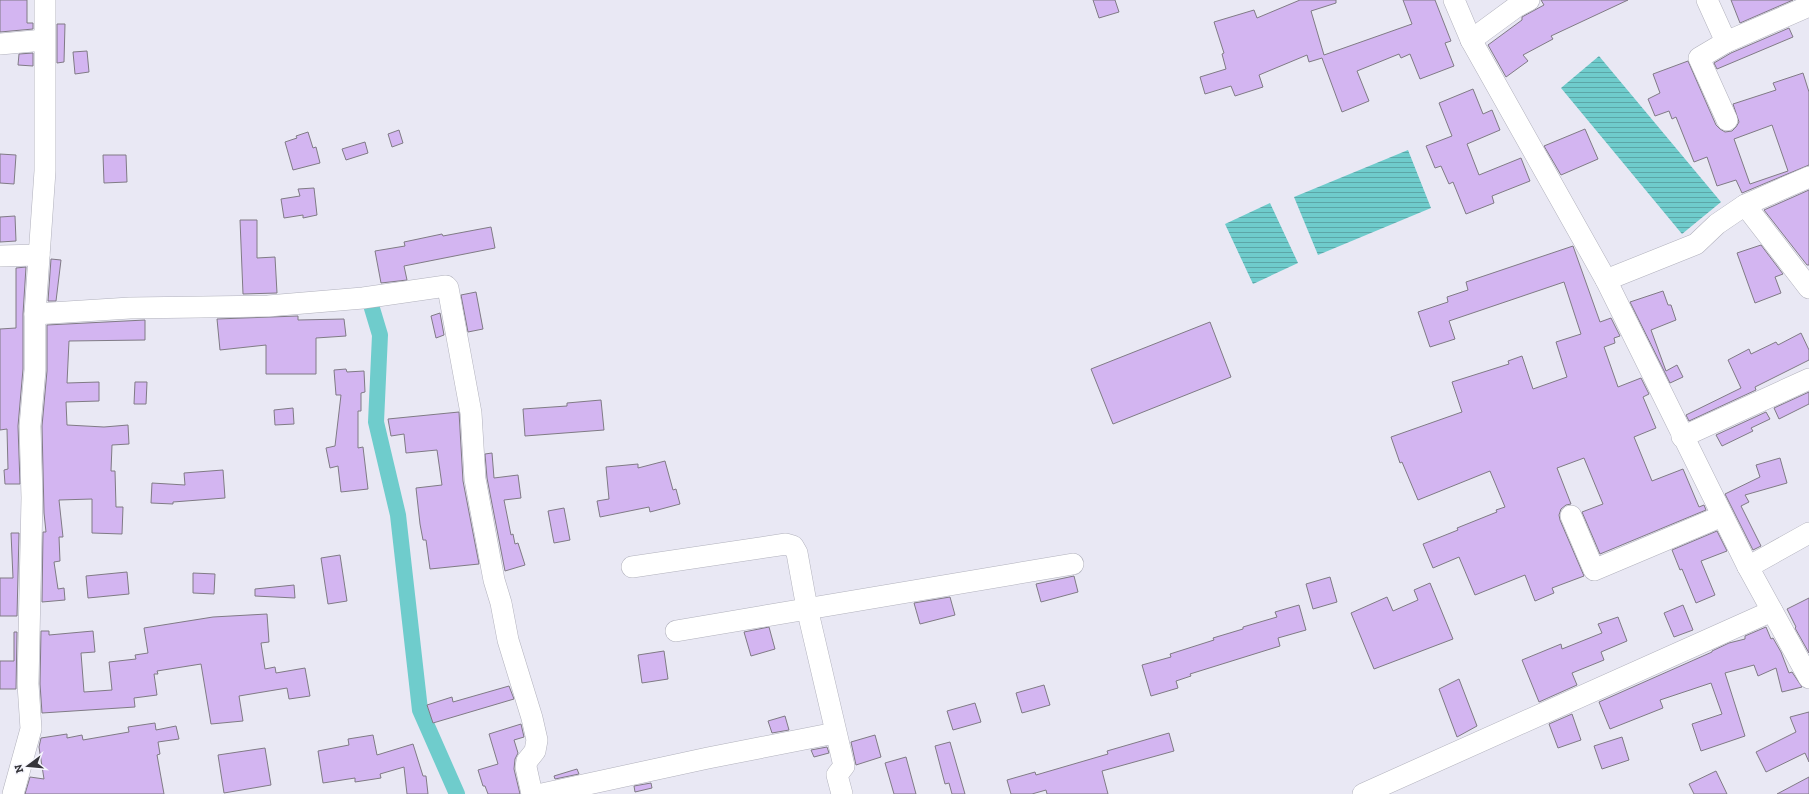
<svg xmlns="http://www.w3.org/2000/svg" width="1809" height="794" font-family="'Zilla Slab',serif">
<defs>
<pattern id="water-rules" width="6" height="5" patternUnits="userSpaceOnUse"><rect width="6" height="5" fill="#6fcccc"/><path d="M0 2.5h6" fill="none" stroke="#5ca6a7"/></pattern>
</defs>
<rect width="100%" height="100%" fill="#e9e8f4"/>
<g fill="url(#water-rules)">
<path d="M1599 56 1721 202 1682 234 1561 88Z"/>
<path d="M1408 150 1431 208 1318 255 1294 197Z"/>
<path d="M1270 203 1298 263 1253 284 1225 224Z"/>
</g>
<g fill="none" stroke-linecap="round" stroke-linejoin="round">
<path stroke="#6fcccc" stroke-width="16" d="M371 305 380 335 376 422 398 515 420 710 457 794"/>
</g>
<g fill="#d3b5f1" stroke="#807b85" fill-rule="evenodd">
<path d="M0 0H27V23H33V29L0 32Z"/>
<path d="M1093 0H1115L1119 12 1099 18Z"/>
<path d="M1300 0H1336V3L1311 11 1324 55 1412 24 1403 0H1435L1451 41 1445 43 1454 66 1420 79 1410 54 1401 58 1399 54 1357 71 1369 101 1342 112 1322 58 1309 62 1307 55 1259 75 1263 87 1235 96 1231 86 1205 94 1200 77 1226 69 1222 54 1224 53 1214 22 1254 10 1257 18Z"/>
<path d="M1541 0H1628L1551 36 1553 39 1523 55 1528 61 1506 77 1488 45 1522 20V17L1544 5Z"/>
<path d="M1731 0H1793L1740 23Z"/>
<path d="M57 24H65L64 62 57 63Z"/>
<path d="M1789 28 1793 37 1717 69 1714 63 1731 53Z"/>
<path d="M87 51 89 72 75 74 73 52Z"/>
<path d="M33 53V66L18 65 19 54Z"/>
<path d="M1688 61 1716 125 1720 129 1725 132 1732 131 1736 127 1739 122 1733 104 1776 90 1773 83 1803 73 1809 92V165L1742 193 1736 180 1717 186 1707 157 1694 162 1676 117 1672 119 1669 111 1655 116 1648 99 1660 93 1653 74ZM1772 125 1788 171 1750 184 1734 139Z"/>
<path d="M1473 89 1483 114 1492 110 1500 130 1467 144 1479 175 1521 158 1530 181 1492 196 1494 203 1466 214 1453 182 1449 184 1441 166 1435 168 1426 146 1452 136 1439 103Z"/>
<path d="M1585 129 1598 159 1561 175 1544 146Z"/>
<path d="M399 130 403 143 392 147 388 134Z"/>
<path d="M308 132 313 148 316 147 320 163 293 170 285 142 297 138 296 136Z"/>
<path d="M365 142 368 153 346 160 342 149Z"/>
<path d="M0 154 16 155 14 184 0 183Z"/>
<path d="M103 155H126L127 182 104 183Z"/>
<path d="M314 188 317 215 303 218V215L284 218 281 199 300 196 298 189Z"/>
<path d="M1809 190V265H1807L1764 210Z"/>
<path d="M15 216 16 241 0 242V217Z"/>
<path d="M240 220H257V258L275 257 277 293 243 294Z"/>
<path d="M491 227 495 248 404 266 407 280 381 283 375 251 405 246 404 242 442 234 443 236Z"/>
<path d="M1761 245 1783 274 1775 277 1781 293 1755 303 1737 253Z"/>
<path d="M1573 246 1600 322 1611 318 1620 336 1614 338 1615 343 1604 347 1618 387 1641 378 1649 394 1643 397 1656 428 1634 437 1652 481 1683 469 1699 507 1704 505 1706 510 1600 554 1582 512 1603 504 1584 458 1557 468 1571 504 1566 505 1561 509 1559 515 1560 520 1584 576 1552 588 1554 593 1535 601 1525 575 1475 595 1459 557 1433 568 1423 544 1458 530 1457 528 1497 512 1496 510 1505 507 1490 471 1418 500 1402 462 1400 463 1391 437 1462 412 1452 382 1509 364 1508 361 1522 356 1533 389 1567 377 1556 342 1581 334 1564 282 1449 321 1455 339 1430 347 1418 312 1448 302 1447 297 1468 290 1466 282Z"/>
<path d="M51 259 61 260 56 301H48Z"/>
<path d="M26 267 23 314V369L18 426 20 484H5L4 470 8 469 7 429 0 430V329L16 328V268Z"/>
<path d="M1663 291 1668 305H1671L1676 320 1651 330 1666 371 1677 365 1683 377 1670 383 1630 302Z"/>
<path d="M476 292 483 329 468 332 461 295Z"/>
<path d="M440 313 444 335 436 338 431 316Z"/>
<path d="M298 316V320L344 319 346 336 316 338V374H266V345L220 350 217 319Z"/>
<path d="M145 320V340L69 341 67 383 99 382V401L66 402 67 425 104 427 128 425 129 444 112 445 111 471H115L116 507H123L122 534 92 533V499L59 500 63 537H59L60 561 54 562 58 589 64 588 65 600 42 602 43 532H46L44 513 42 426 47 371V325Z"/>
<path d="M1210 322 1231 377 1113 424 1091 369Z"/>
<path d="M1801 333 1809 350V360L1755 387 1756 390 1689 421 1686 415 1741 388 1728 360 1749 349 1751 354 1776 342 1778 345Z"/>
<path d="M346 369 347 372 364 371 365 392 361 393V411H358V448L363 447 368 489 341 492 338 466 330 468 326 448 335 446 341 395H336L334 370Z"/>
<path d="M135 382H147L146 404H134Z"/>
<path d="M1809 392V404L1779 419 1774 408Z"/>
<path d="M601 400 604 430 525 436 523 409 567 406V403Z"/>
<path d="M293 408 294 424 275 425 274 410Z"/>
<path d="M459 412 463 481 479 564 430 569 426 540H423L420 524 416 488 442 485 437 450 406 453 404 434 391 436 388 419Z"/>
<path d="M1766 412 1770 419 1751 428 1753 431 1722 446 1716 435Z"/>
<path d="M492 453 494 478 518 475 521 498 504 500 511 535 513 534 515 544 518 543 525 565 505 571 487 478 485 454Z"/>
<path d="M1780 458 1787 483 1745 495 1749 502 1741 506 1761 546 1753 550 1725 494 1760 477 1756 465Z"/>
<path d="M665 461 673 490 676 489 680 504 650 512 649 507 600 517 597 501 609 499 606 467 638 464V468Z"/>
<path d="M223 470 225 498 173 502V504L151 503 152 483 185 485 184 473Z"/>
<path d="M564 508 570 540 554 543 548 511Z"/>
<path d="M1717 531 1727 551 1701 561 1715 595 1696 603 1682 569 1680 570 1672 550Z"/>
<path d="M11 533H19L17 616H0V578H13Z"/>
<path d="M340 555 347 601 328 604 321 558Z"/>
<path d="M127 572 129 594 88 598 86 576Z"/>
<path d="M193 573 215 574 214 594 193 593Z"/>
<path d="M1074 576 1078 592 1041 602 1036 584Z"/>
<path d="M1330 577 1337 602 1313 609 1306 584Z"/>
<path d="M1430 583 1453 639 1374 669 1351 613 1387 597 1393 611 1418 600 1414 590Z"/>
<path d="M294 585 295 598 255 596V589Z"/>
<path d="M950 597 955 615 920 624 914 603Z"/>
<path d="M1809 598V653L1795 628 1796 627 1787 609Z"/>
<path d="M1299 605 1306 630 1278 638 1280 646 1190 674 1191 676 1176 681 1178 688 1151 696 1142 665 1171 657 1170 654 1214 640 1213 638 1243 629V627L1277 617 1275 612Z"/>
<path d="M1683 605 1693 630 1674 637 1664 613Z"/>
<path d="M267 614 269 642 261 643 265 669 275 667 276 673 305 668 310 696 289 699 287 688 239 696 243 721 211 724 201 664 157 671 158 674H154L157 695 134 698 135 707 42 713 40 684 41 631H49V635L93 631 95 652 81 653 84 692 112 690 109 662 136 659 135 655 148 653 144 628 213 617Z"/>
<path d="M1618 617 1627 641 1601 652 1604 660 1572 673 1577 685 1539 702 1522 660 1561 644 1562 649 1602 633 1598 624Z"/>
<path d="M769 627 775 649 751 656 744 632Z"/>
<path d="M1766 627 1771 639 1773 638 1781 652 1789 673 1792 672 1802 687 1782 692 1776 668 1758 676 1754 665 1725 673 1745 736 1701 751 1692 724 1722 714 1711 683 1660 700 1663 708 1610 729 1599 702 1712 652V651L1729 643 1745 639V636Z"/>
<path d="M14 632H17L16 689H0V661H14Z"/>
<path d="M664 651 668 679 642 683 638 655Z"/>
<path d="M1459 679 1477 726 1457 737 1439 689Z"/>
<path d="M1044 685 1050 705 1022 713 1016 693Z"/>
<path d="M509 686 514 699 433 723 427 705 452 697 453 702Z"/>
<path d="M975 703 981 722 953 730 947 711Z"/>
<path d="M1809 712V762L1805 753 1766 772 1756 752 1796 732 1790 717Z"/>
<path d="M1572 714 1581 740 1558 748 1549 724Z"/>
<path d="M785 716 789 730 772 733 768 721Z"/>
<path d="M155 723 156 730 176 726 179 739 158 742 160 754 157 755 164 794H25L30 777 44 779 39 747 41 738 67 734V738L82 735 83 740 129 732 128 727Z"/>
<path d="M521 724 524 737 514 740 518 753 515 759 514 769 520 794H488L485 786H483L478 770 498 764 489 734Z"/>
<path d="M1169 733 1174 751 1102 771 1108 794H1047L1046 790 1032 794H1011L1007 780 1035 772 1036 775 1108 754 1107 751Z"/>
<path d="M373 735 377 755 413 744 423 776H426L428 794H407L404 767 380 774 381 778 355 782V778L323 783 318 751 349 745 348 739Z"/>
<path d="M875 735 881 757 856 765 851 742Z"/>
<path d="M1622 737 1629 760 1602 769 1594 746Z"/>
<path d="M950 742 965 794H952L949 783 945 784 935 746Z"/>
<path d="M827 747 829 753 814 757 811 750Z"/>
<path d="M265 748 271 785 224 793 218 755Z"/>
<path d="M906 757 916 794H894L885 763Z"/>
<path d="M577 769 579 774 555 779 554 776Z"/>
<path d="M1716 771 1727 794H1694L1689 784Z"/>
<path d="M1809 777V794H1777Z"/>
<path d="M651 783 652 788 635 792 634 786Z"/>
</g>
<g fill="none" stroke-linecap="round" stroke-linejoin="round">
<g stroke="#b1b1bc" stroke-width="22">
<g id="minor">
<path d="M45 0V171L35 314 130 308 268 306 363 298 446 286 448 288 471 413 475 479 494 580 501 603 508 640 532 718 537 740 535 751 527 761 526 767 532 794"/>
<path d="M1454 0 1471 40 1606 280 1748 567 1809 678"/>
<path d="M1707 0 1726 42 1809 6"/>
<path d="M1471 40 1516 7 1529 0"/>
<path d="M1726 42 1699 58 1727 120"/>
<path d="M0 44 44 40"/>
<path d="M1745 205 1809 177"/>
<path d="M0 256 39 255"/>
<path d="M1606 280 1696 244 1717 224 1745 205 1809 288"/>
<path d="M1682 437 1809 379"/>
<path d="M1571 516 1594 570 1722 516"/>
<path d="M632 567 786 544 793 546 797 553 807 608 844 766 837 775 842 794"/>
<path d="M1748 567 1809 533"/>
<path d="M676 631 1073 564"/>
<path d="M13 794 31 729 28 684 32 498 30 426 35 370V314"/>
<path d="M542 794 708 758 835 733"/>
<path d="M1363 794 1772 611"/>
</g>
</g>
<use href="#minor" stroke="#fff" stroke-width="21"/>
</g>
<g transform="translate(28 766) rotate(254)" stroke="#f6f6fd" stroke-width="3" paint-order="stroke">
<path d="M0-3L7 15L0 10L-7 15Z" fill="#343439"/>
<text y="-6" font-size="11" font-weight="bold" text-anchor="middle" fill="#343439">N</text>
</g>
</svg>
